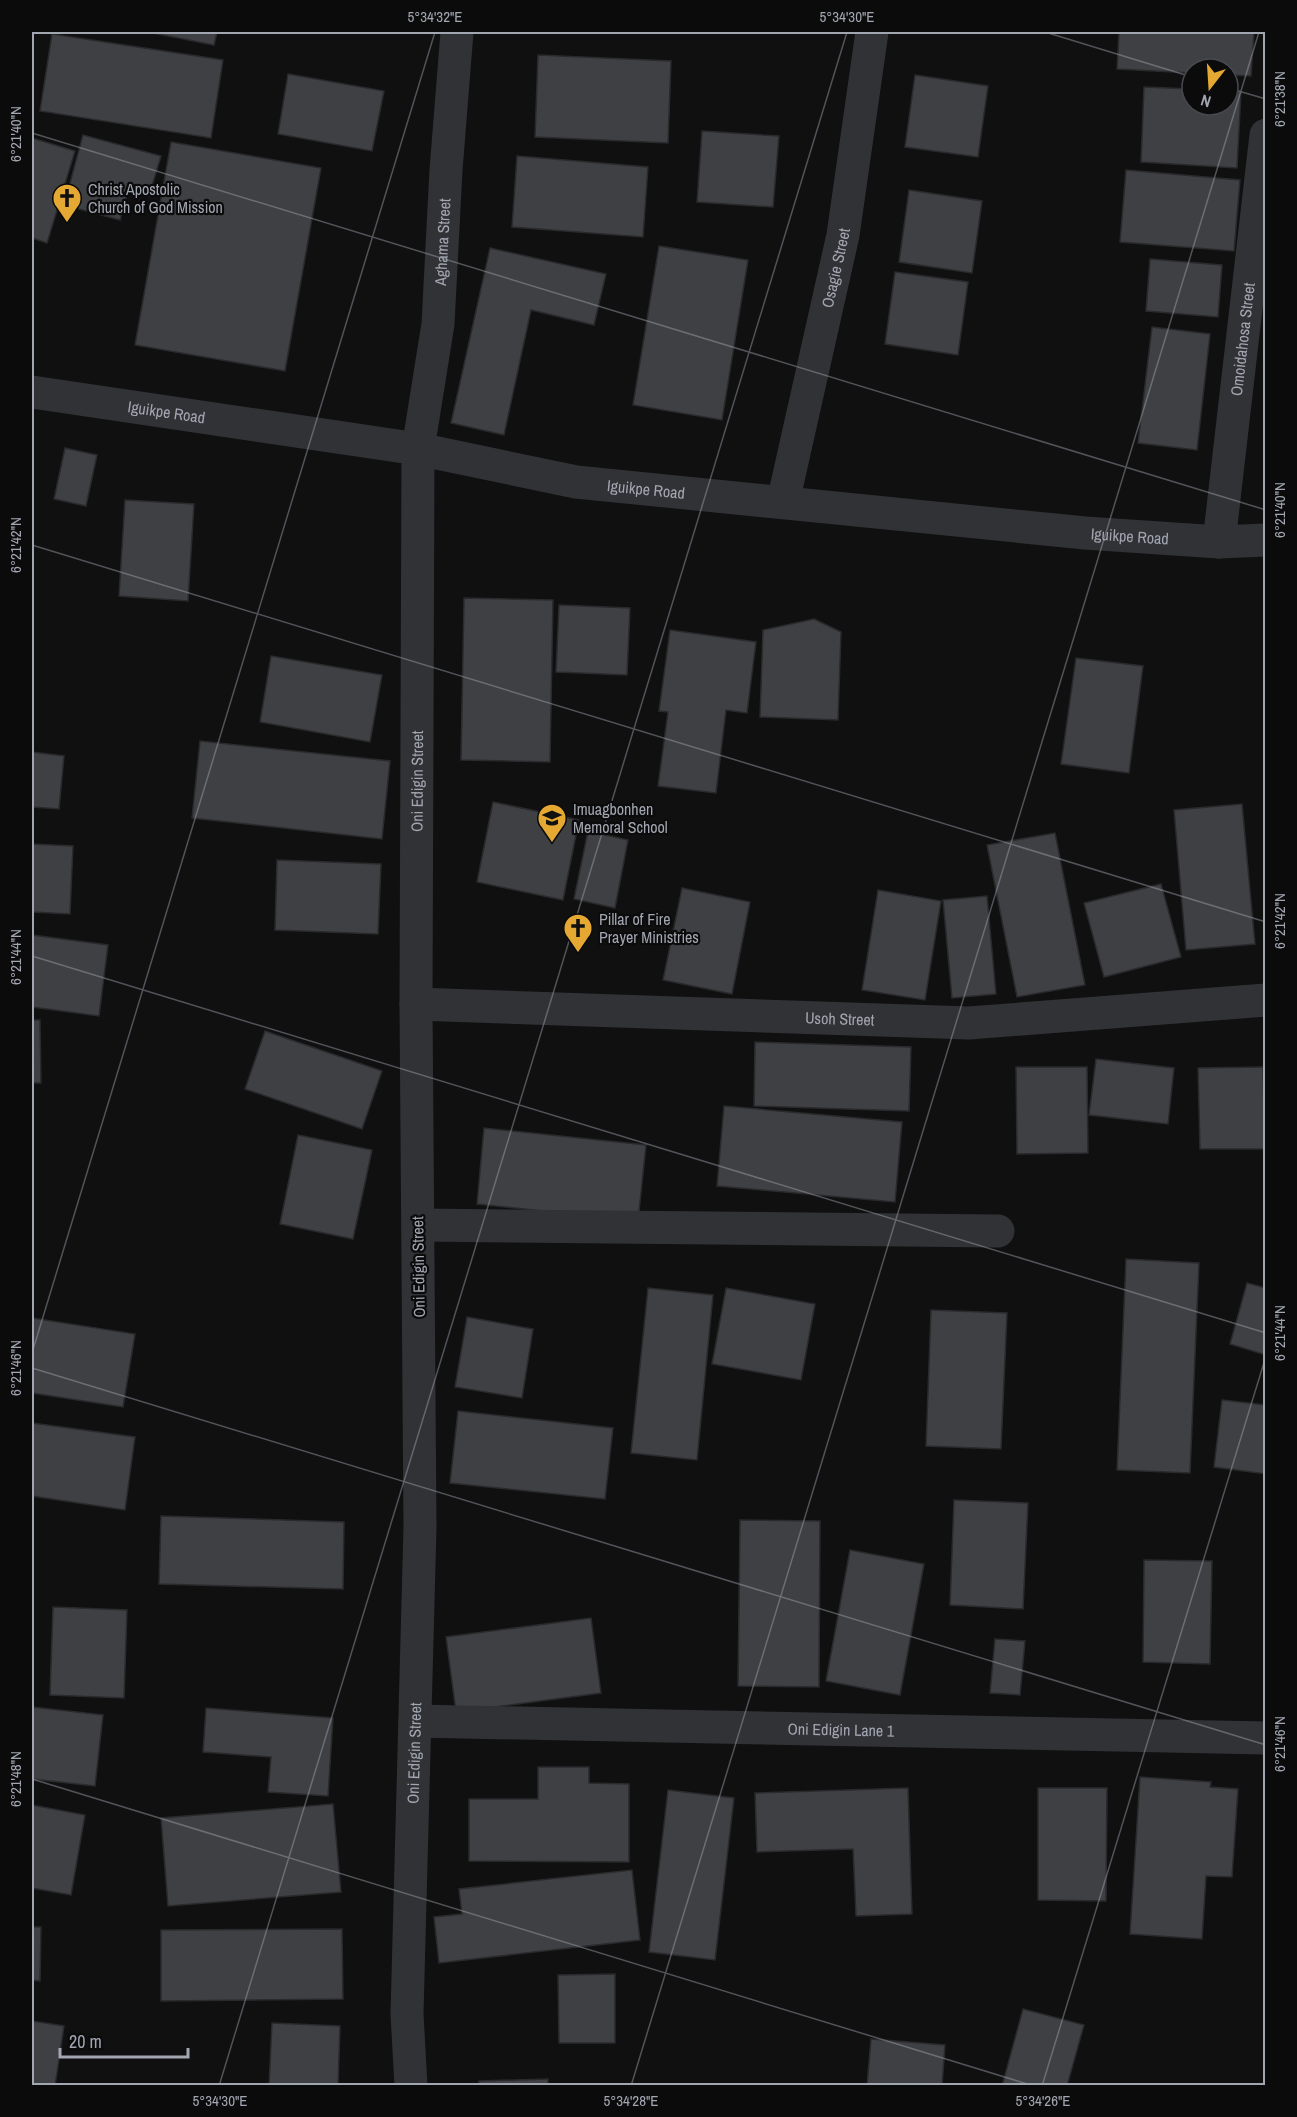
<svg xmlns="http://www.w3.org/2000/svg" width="1297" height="2117" font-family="'Archivo Narrow',sans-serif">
<rect width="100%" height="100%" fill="#101011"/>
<g fill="#3f4044" stroke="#2a2a2d" stroke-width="1.5">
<path d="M148 32H217L214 45Z"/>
<path d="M1119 32H1254L1251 76 1228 75V69H1192V73L1117 69Z"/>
<path d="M52 34 223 60 211 138 40 111Z"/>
<path d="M538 55 671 61 668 143 535 137Z"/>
<path d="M288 74 384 91 372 151 278 134Z"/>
<path d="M915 75 988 86 978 157 905 147Z"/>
<path d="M1144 87 1192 89V105H1228V91L1241 92 1237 168 1141 162Z"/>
<path d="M702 131 779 136 773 207 697 202Z"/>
<path d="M83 135 161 156 149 196 128 191 120 220 64 205Z"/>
<path d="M32 138 75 151 47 243 32 238Z"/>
<path d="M171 142 321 168 285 371 135 345Z"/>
<path d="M517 156 648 167 643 237 512 227Z"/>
<path d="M1126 170 1240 180 1234 251 1120 242Z"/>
<path d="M909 190 982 201 972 273 899 262Z"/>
<path d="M659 246 748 260 722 420 633 405Z"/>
<path d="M490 248 606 274 594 325 531 310 504 435 451 423Z"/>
<path d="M1150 259 1222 265 1218 317 1146 311Z"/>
<path d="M895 272 968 282 958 355 885 344Z"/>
<path d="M1152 327 1210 334 1197 450 1138 443Z"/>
<path d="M65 448 97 455 86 506 54 499Z"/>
<path d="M125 500 194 504 188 601 119 596Z"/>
<path d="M464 598 553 600 550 762 461 760Z"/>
<path d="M559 605 630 608 627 675 556 672Z"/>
<path d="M814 619 841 632 838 720 760 717 763 630Z"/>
<path d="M670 630 756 642 747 713 726 710 716 793 658 786 668 712 659 711Z"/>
<path d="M271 656 382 675 370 742 260 722Z"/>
<path d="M1076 658 1143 666 1129 773 1061 764Z"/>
<path d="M200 741 390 761 382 839 192 818Z"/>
<path d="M32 752 64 756 59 809 32 807Z"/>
<path d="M493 802 579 820 563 900 477 882Z"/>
<path d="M1242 804 1255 944 1186 950 1174 810Z"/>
<path d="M588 831 628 840 615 908 574 899Z"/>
<path d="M1055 833 1085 985 1017 997 987 845Z"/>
<path d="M32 844 73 846 70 914 32 912Z"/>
<path d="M277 860 381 864 378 934 275 930Z"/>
<path d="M1161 884 1181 957 1104 977 1084 903Z"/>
<path d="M682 888 750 902 732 994 663 980Z"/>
<path d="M878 890 941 901 925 1000 862 990Z"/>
<path d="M987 896 996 994 952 998 943 900Z"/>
<path d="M32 935 108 945 99 1016 32 1007Z"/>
<path d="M32 1020H40L41 1083H32Z"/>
<path d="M265 1031 382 1071 362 1129 245 1089Z"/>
<path d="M755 1042 911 1047 909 1111 754 1106Z"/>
<path d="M1096 1059 1174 1068 1168 1124 1089 1115Z"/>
<path d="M1016 1067H1087L1088 1153 1017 1154Z"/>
<path d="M1263 1067 1265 1149H1200L1198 1068Z"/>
<path d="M724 1106 902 1122 895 1202 717 1186Z"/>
<path d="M484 1128 646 1145 638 1221 477 1204Z"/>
<path d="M298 1135 372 1150 353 1239 280 1224Z"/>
<path d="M1126 1259 1199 1263 1190 1473 1117 1470Z"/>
<path d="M1247 1283 1266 1288V1355L1230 1344Z"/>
<path d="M648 1288 713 1295 697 1460 631 1453Z"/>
<path d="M726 1288 815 1304 801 1380 712 1364Z"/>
<path d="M931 1310 1007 1313 1001 1449 926 1446Z"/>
<path d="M467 1317 533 1329 522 1398 455 1387Z"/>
<path d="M32 1318 135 1334 123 1407 32 1393Z"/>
<path d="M1222 1400 1266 1405V1474L1214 1467Z"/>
<path d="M458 1411 613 1428 605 1499 450 1483Z"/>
<path d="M32 1423 135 1437 125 1510 32 1496Z"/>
<path d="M954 1500 1028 1503 1023 1609 950 1605Z"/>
<path d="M161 1516 344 1522 343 1589 159 1584Z"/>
<path d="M740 1520 820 1521 819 1687 738 1686Z"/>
<path d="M850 1550 924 1564 900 1695 826 1681Z"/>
<path d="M1144 1560 1212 1561 1210 1664 1143 1662Z"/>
<path d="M53 1607 127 1610 124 1698 50 1695Z"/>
<path d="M591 1618 601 1693 456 1712 446 1637Z"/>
<path d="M995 1639 1025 1641 1020 1695 990 1693Z"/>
<path d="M32 1707 103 1715 95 1786 32 1779Z"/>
<path d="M206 1708 333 1718 328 1796 268 1792 271 1757 203 1752Z"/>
<path d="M538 1767H589V1783L629 1784V1862L469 1861V1799H538Z"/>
<path d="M1140 1777 1211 1782 1210 1787 1238 1789 1232 1877 1206 1876 1202 1939 1130 1934Z"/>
<path d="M908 1788 912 1914 856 1916 853 1849 757 1852 755 1793Z"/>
<path d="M1038 1788H1107L1106 1901 1038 1900Z"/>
<path d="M668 1790 734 1798 715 1960 649 1952Z"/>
<path d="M333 1804 341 1892 168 1906 161 1818Z"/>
<path d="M32 1805 85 1815 71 1895 32 1888Z"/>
<path d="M632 1870 640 1940 439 1963 434 1917 462 1914 459 1889Z"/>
<path d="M32 1927H41L40 1981 32 1980Z"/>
<path d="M342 1929 343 1999 161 2001V1930Z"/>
<path d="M615 1974V2043H559L558 1975Z"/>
<path d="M1023 2009 1084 2025 1067 2086H1002Z"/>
<path d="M32 2021 64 2026 55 2086H32Z"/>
<path d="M272 2023 340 2026 338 2086H269Z"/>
<path d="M871 2039 945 2045 942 2086H867Z"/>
<path d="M548 2079V2086H479V2081Z"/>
</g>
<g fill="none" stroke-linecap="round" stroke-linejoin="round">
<g stroke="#313236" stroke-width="33">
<path id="s1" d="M32 392 418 449 576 482 1085 533 1219 542 1266 540"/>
<path id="s2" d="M783 502 843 235 872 32"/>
<path id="s3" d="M1219 542 1266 135"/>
<path id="s4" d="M416 1004 969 1023 1266 1000"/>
<path d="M418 1225 998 1231"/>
<path id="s5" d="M415 1721 1266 1738"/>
<path id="s6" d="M411 2086 407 2014 420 1527 416 1004 418 449 438 324 446 170 457 32"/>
</g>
</g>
<path fill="none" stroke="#a2a6b1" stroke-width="1.5" stroke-opacity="0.45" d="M1045 32 1192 77M1228 88 1266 99M32 133 1266 510M32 545 1266 922M32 956 1266 1333M32 1353 435 32M32 1368 1266 1745M32 1779 1034 2086M219 2086 847 32M631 2086 1259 32M1042 2086 1266 1356"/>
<defs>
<g id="church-pin" transform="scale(1.5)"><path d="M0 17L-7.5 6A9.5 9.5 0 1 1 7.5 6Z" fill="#e5a933" stroke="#0b0b0c"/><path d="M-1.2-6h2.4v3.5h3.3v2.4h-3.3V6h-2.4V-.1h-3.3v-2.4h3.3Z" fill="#111"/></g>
<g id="school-pin" transform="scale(1.5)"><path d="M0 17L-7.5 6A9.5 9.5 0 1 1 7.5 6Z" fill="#e5a933" stroke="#0b0b0c"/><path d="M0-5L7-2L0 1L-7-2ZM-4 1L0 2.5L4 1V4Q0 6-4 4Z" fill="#111"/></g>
</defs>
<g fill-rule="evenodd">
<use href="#church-pin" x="67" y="198"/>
<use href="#school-pin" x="552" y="818"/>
<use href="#church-pin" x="578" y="928"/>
</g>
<g text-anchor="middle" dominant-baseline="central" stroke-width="4.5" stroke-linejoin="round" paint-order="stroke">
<g font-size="16" fill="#a2a6b1" stroke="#0b0b0c" text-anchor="start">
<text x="88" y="189">Christ Apostolic<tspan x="88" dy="18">Church of God Mission</tspan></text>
<text x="573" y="809">Imuagbonhen<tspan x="573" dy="18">Memoral School</tspan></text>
<text x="599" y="919">Pillar of Fire<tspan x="599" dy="18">Prayer Ministries</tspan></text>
</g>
<g font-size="16" fill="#a2a6b1" stroke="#0b0b0c">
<text stroke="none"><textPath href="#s6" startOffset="1846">Aghama Street</textPath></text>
<text stroke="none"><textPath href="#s2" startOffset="240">Osagie Street</textPath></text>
<text stroke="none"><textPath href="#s3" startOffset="204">Omoidahosa Street</textPath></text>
<text stroke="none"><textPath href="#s1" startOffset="136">Iguikpe Road</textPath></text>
<text stroke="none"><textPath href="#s1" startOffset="622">Iguikpe Road</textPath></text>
<text stroke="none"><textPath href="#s1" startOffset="1108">Iguikpe Road</textPath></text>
<text stroke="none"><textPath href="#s6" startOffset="1305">Oni Edigin Street</textPath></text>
<text stroke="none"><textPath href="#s4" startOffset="424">Usoh Street</textPath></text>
<text transform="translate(418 1267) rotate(-91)">Oni Edigin Street</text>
<text stroke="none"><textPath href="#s5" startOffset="426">Oni Edigin Lane 1</textPath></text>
<text stroke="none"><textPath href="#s6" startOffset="333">Oni Edigin Street</textPath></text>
</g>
</g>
<rect width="1297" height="2117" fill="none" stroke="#0b0b0c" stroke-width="66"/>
<g transform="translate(1210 87) rotate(197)"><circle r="28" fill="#0b0b0c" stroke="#47494e" stroke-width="1.5"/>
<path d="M0-4.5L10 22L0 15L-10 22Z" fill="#e5a933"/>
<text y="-9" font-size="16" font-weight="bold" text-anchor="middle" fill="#a2a6b1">N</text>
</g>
<path d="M60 2048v9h128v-9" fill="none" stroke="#a2a6b1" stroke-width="3"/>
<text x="69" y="2048" font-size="18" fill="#a2a6b1" stroke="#0b0b0c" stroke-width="4.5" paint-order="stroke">20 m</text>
<rect x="33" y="33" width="1231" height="2051" fill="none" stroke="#a2a6b1" stroke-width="2"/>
<g font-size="15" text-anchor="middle" fill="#a2a6b1">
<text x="435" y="22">5°34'32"E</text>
<text x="847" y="22">5°34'30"E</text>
<text transform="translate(1280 99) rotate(-90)" y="5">6°21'38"N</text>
<text transform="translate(16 134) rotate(-90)" y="5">6°21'40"N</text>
<text transform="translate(1280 510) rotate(-90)" y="5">6°21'40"N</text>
<text transform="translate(16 545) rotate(-90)" y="5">6°21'42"N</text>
<text transform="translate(1280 921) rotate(-90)" y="5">6°21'42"N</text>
<text transform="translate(16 957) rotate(-90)" y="5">6°21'44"N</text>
<text transform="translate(1280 1333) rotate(-90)" y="5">6°21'44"N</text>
<text transform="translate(16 1368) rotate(-90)" y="5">6°21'46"N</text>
<text transform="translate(1280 1744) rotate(-90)" y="5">6°21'46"N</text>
<text transform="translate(16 1779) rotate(-90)" y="5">6°21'48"N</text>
<text x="220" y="2106">5°34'30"E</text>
<text x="631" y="2106">5°34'28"E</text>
<text x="1043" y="2106">5°34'26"E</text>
</g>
</svg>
